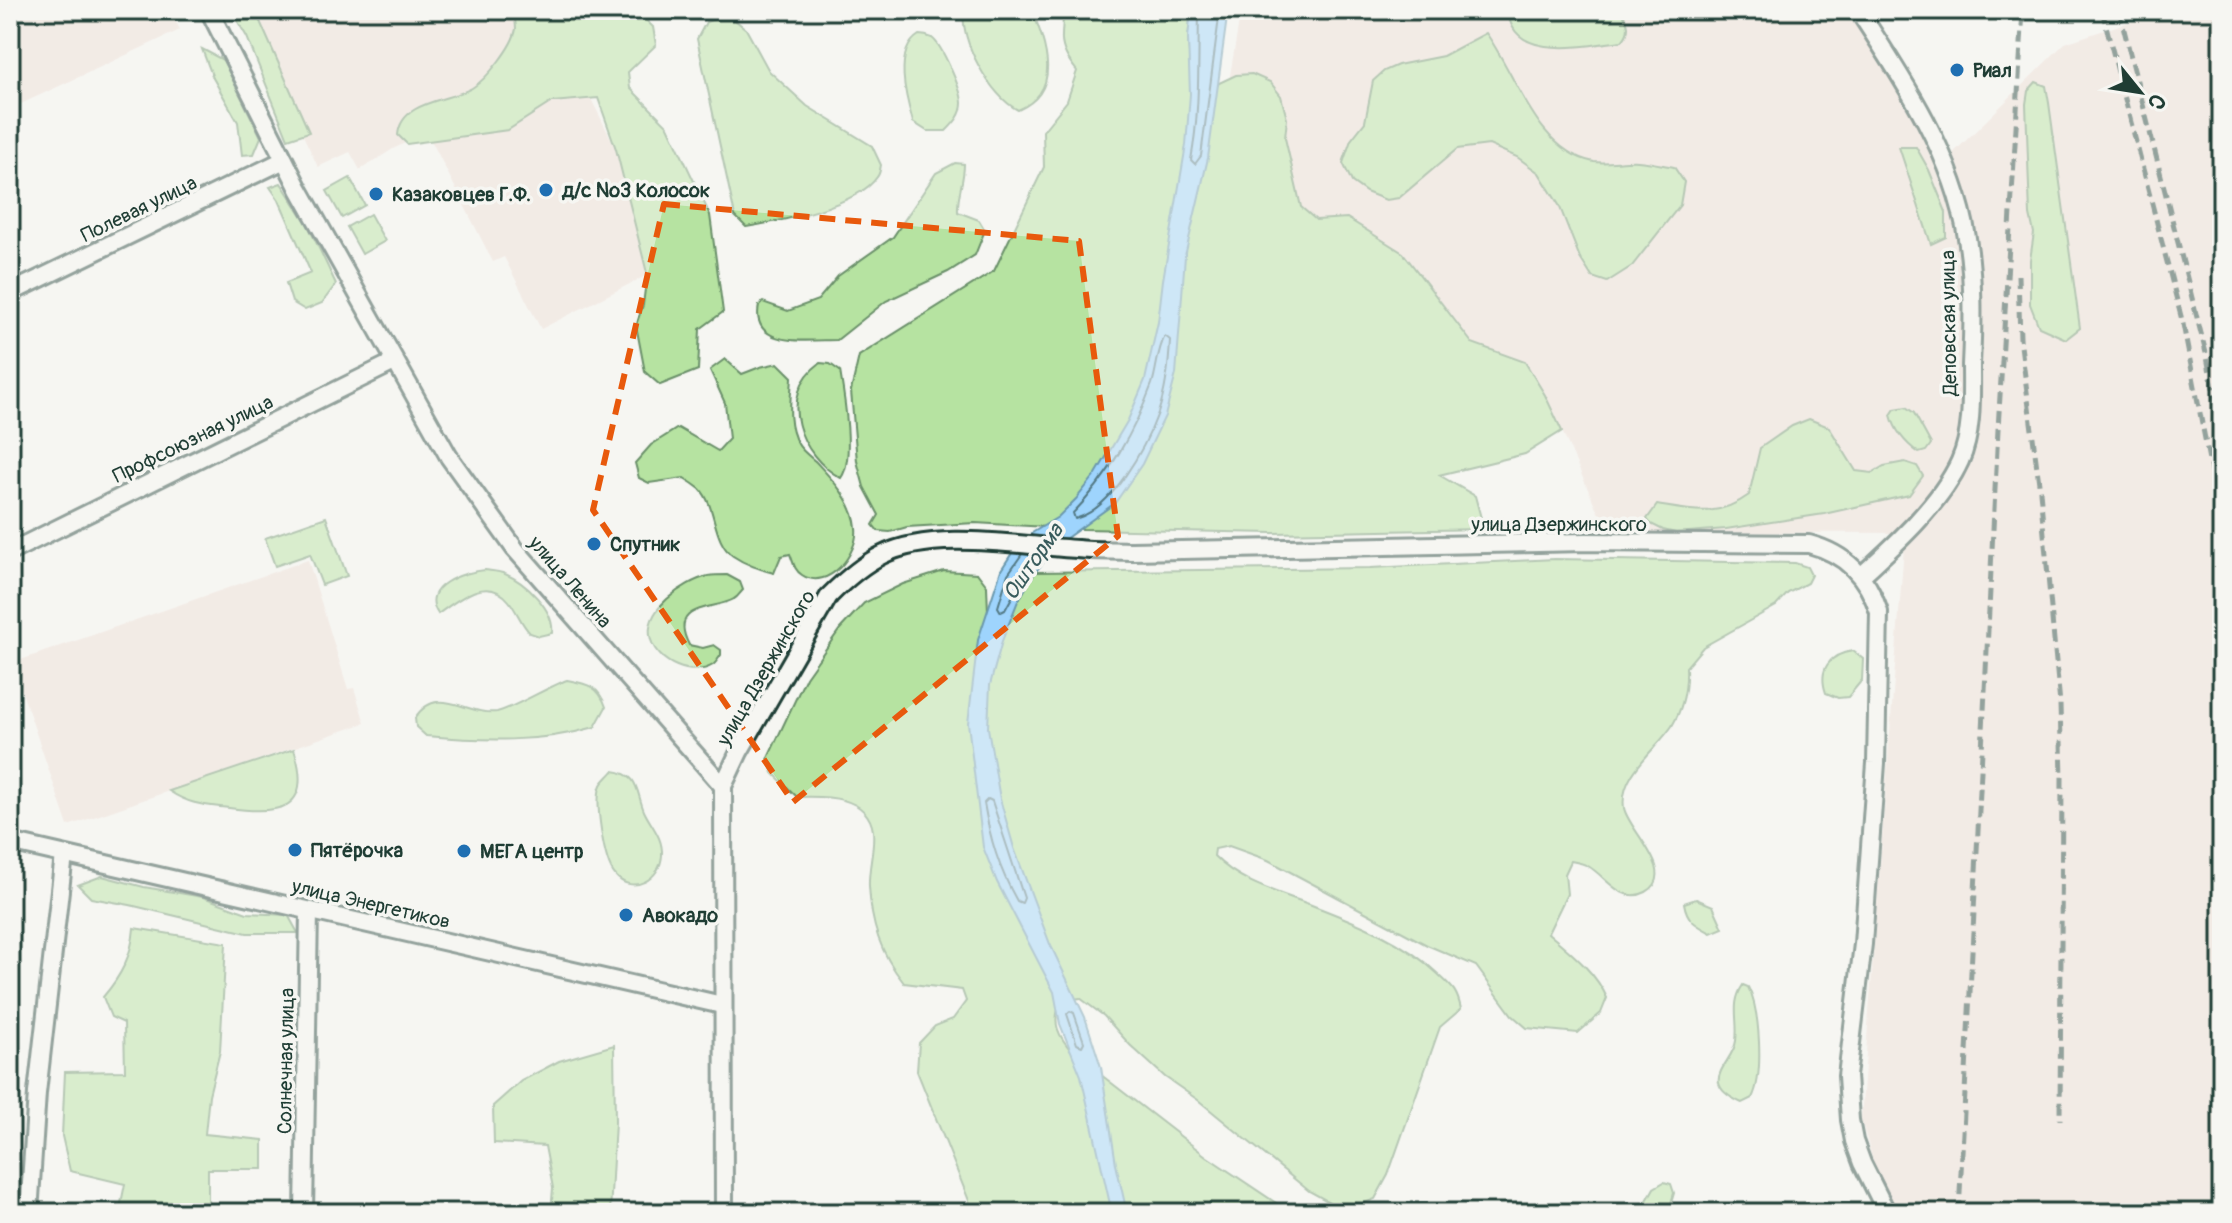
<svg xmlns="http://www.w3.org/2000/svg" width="2232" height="1223" font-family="Pangolin,sans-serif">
<rect width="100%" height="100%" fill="#f6f6f2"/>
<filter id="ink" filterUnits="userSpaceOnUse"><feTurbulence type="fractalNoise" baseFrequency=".0125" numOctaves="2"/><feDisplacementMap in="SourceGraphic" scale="16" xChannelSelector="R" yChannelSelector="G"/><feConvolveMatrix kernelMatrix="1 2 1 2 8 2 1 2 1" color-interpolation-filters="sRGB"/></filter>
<g filter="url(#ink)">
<g fill="#eeded6">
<path d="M10 10H171L180 30 10 109Z"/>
<path d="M244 10H538L577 71 673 262 541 329 504 257 493 262 433 144 425 133 393 149 360 170 350 152 318 167Z"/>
<path d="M1241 10H1858L1944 162 2065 43 2165 10H2214L2222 22V1213H1900L1878 1179 1861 1119 1905 533 1607 532 1562 431 1294 266 1220 135Z"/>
<path d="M308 560 348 689 354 688 365 723 68 826 12 663Z"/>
</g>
<g fill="#b6e3a1" stroke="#6a906a" stroke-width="2">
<path d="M231 10H255L309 132 288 139 247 37Z"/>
<path d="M514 10H635L653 27 656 45 628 72 630 88 668 126 710 215 723 312 700 329 698 370 660 385 645 372 636 325 643 305 647 273 616 149 598 98 552 102 508 130 407 144 398 135C401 100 450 101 472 88 487 79 513 46 516 29 516 23 514 16 514 10Z"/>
<path d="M964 10H1032C1046 45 1063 91 1018 110 991 97 959 40 964 10Z"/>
<path d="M1062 10H1191L1188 38 1192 103 1210 98 1219 83 1236 75 1252 74 1270 82 1281 96 1287 119 1285 138 1301 207 1316 220 1347 218 1403 253 1472 343 1525 362 1545 395 1562 431 1525 454 1439 475 1475 496 1484 529 1273 533 1083 529 975 523 907 527 890 532 878 531 873 525 879 515 864 487 857 461 851 391 859 356 994 271 1044 167 1043 131 1067 101 1077 71C1069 61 1061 50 1062 36 1062 27 1064 19 1062 10Z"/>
<path d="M1508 10H1619C1628 19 1632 30 1622 41 1588 45 1511 63 1508 10Z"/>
<path d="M723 16 731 17 746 29 769 71 807 106 872 146 881 165C880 169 880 174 877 177 859 205 778 222 746 227L735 216 697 39 706 22Z"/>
<path d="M1486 33C1516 74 1537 152 1594 162 1608 164 1624 160 1638 161 1650 162 1662 165 1674 167L1684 182 1680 205 1632 266 1607 282 1592 277 1580 258 1559 205 1539 173 1517 157 1489 145 1457 149 1399 198 1386 200 1366 192 1352 182 1343 163 1351 140 1365 122 1373 81 1384 71 1398 65 1443 56Z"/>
<path d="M919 35C923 35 928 36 932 38 942 45 962 91 962 103 962 115 954 123 946 131H927L913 122C906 98 893 51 919 35Z"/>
<path d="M202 49 223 60 261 137 254 154 242 155 238 122 213 78Z"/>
<path d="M2036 82 2046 86 2049 103 2080 328 2066 339 2039 327 2030 304V260L2034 233 2030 215 2026 104 2028 91Z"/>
<path d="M1899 147H1916L1929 170 1946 212V237L1931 244Z"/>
<path d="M955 163 964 164C964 182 957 195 958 212L979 220 985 230 975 255 948 272 886 301 837 340C808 340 750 349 759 305L763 302 788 311 818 300 838 276 893 237 936 173Z"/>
<path d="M350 178 365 205 342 218 327 191Z"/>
<path d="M281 183 307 223 336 284 322 303 305 310 292 302 286 283 311 273 279 200 270 187Z"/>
<path d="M370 214 385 241 362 254 347 227Z"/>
<path d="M725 359 742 374 760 367 778 363 792 377C791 398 786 424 798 444 801 450 809 456 815 461 832 479 854 502 856 528 859 553 828 592 802 575 794 570 793 561 790 554L781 556 774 573C760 569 746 565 733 556 712 541 717 507 700 489 695 485 689 481 684 478L649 483 639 478 635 463 651 445 678 428 718 451 729 439 725 403 710 370Z"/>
<path d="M820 363 830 364 840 371C844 395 855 459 841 478 800 457 776 395 820 363Z"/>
<path d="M1906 407 1914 413 1931 444 1926 451 1919 453C1905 443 1895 431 1891 415L1895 409Z"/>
<path d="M1809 419 1829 427 1856 471 1872 473 1884 466 1905 462 1917 466 1923 476 1909 495 1824 514 1726 529 1676 533 1663 530 1651 524 1647 519 1657 505C1693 511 1718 518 1749 495L1760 448 1792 426Z"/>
<path d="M326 517 347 576 322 585 310 554 275 566 265 538Z"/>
<path d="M1555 559 1795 563 1807 567 1811 575 1807 583 1788 593 1776 606 1703 647 1686 667C1687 687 1683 708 1672 726 1656 750 1619 775 1624 808 1628 830 1680 874 1646 892 1621 905 1606 876 1588 866 1583 863 1576 862 1571 861L1565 874 1567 894 1548 933C1570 952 1595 971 1607 998L1601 1013 1578 1033 1527 1028 1512 1015 1476 966 1427 945 1268 860 1229 846 1215 849 1214 856C1240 883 1280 893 1314 906 1358 923 1404 941 1438 974 1452 987 1457 990 1461 1009L1440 1027 1388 1175 1375 1199 1354 1207 1331 1203 1309 1191 1198 1100 1165 1077 1130 1045 1104 1016 1080 998 1061 1001C1051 1023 1058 1036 1074 1054L1206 1156 1291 1213H974L917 1071 919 1043 935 1026 953 1019 966 1001 962 990 904 983C880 953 871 924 869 886 868 868 875 849 873 831 868 795 824 796 797 797L773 773 768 758 806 677 840 629 864 603 903 584 944 571 977 573 987 586 988 612 994 620 1018 601 1035 572 1370 568Z"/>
<path d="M485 570C491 571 499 571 505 574 525 582 555 610 552 633L539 636 530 633C521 624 517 611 509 601 487 574 458 600 438 614 419 586 464 572 485 570Z"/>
<path d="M727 575 740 582 743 590C740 593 738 597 734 599 716 610 667 603 689 645L703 648 714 645 721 650V655C718 659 716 663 713 665 692 678 658 663 651 640 642 610 684 582 708 576 714 575 721 575 727 575Z"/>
<path d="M1853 651 1863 659 1862 680 1848 697 1838 698 1826 693C1818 670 1829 654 1853 651Z"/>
<path d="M567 680C588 684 599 686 606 707L595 727C541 743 482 741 426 736L416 727 415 718C438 683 466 716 497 712 509 710 550 686 567 680Z"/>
<path d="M294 749C314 811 279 815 229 808 205 805 190 805 169 791Z"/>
<path d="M613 771C639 774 636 791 644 811 651 826 663 837 662 855 661 879 632 896 615 875 604 863 594 800 601 785 603 781 610 775 613 771Z"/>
<path d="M102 876 144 887 203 897 247 913 288 915 298 933H247L130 905 91 898 78 885Z"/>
<path d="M1696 899 1713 906 1723 928 1711 933C1696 925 1687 921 1684 903Z"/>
<path d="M134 928 226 943 220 1051 209 1095 205 1134 263 1140V1169H208V1207L211 1213H119L125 1184 70 1171 62 1136 65 1072 125 1071 124 1023 111 1017 103 997C121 976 132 955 134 928Z"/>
<path d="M1743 985 1748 987C1760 1009 1764 1075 1752 1098L1742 1103C1695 1082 1733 1064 1736 1041 1739 1020 1730 1004 1743 985Z"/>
<path d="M614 1045 615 1122 610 1213H551L553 1188 545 1146 494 1143 493 1106 521 1081 559 1061Z"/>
<path d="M1664 1182 1671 1184 1674 1193 1668 1213H1640L1654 1188Z"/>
</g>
<path fill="#9ed4fd" stroke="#6b98ad" stroke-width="2" d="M1191 10H1228L1208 158 1185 256 1176 374 1165 416 1142 464 1115 503 1061 542 1035 572 1018 601 1002 641 990 685 988 728 1000 799 1014 848 1050 944 1085 1017 1101 1067 1116 1164 1127 1213H1112L1081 1076 1060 1024 1054 992 997 882 983 847 968 723 978 640 1001 570 1014 550 1032 533 1058 517 1076 499 1096 474 1128 420 1145 380 1158 322 1163 280 1186 145 1190 94 1188 38Z"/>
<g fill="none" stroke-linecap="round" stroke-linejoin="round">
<g stroke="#527984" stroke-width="2">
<path d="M1199 10C1198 60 1200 113 1191 160L1195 164 1201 156 1220 10"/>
<path d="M1165 336 1170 340C1169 365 1166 390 1158 413 1145 448 1112 509 1075 519L1073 513C1108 478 1135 430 1152 384 1157 369 1157 350 1165 336Z"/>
<path d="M1022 554 1008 574 998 607 1001 612 1005 610 1028 568 1038 556"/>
<path d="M988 799 992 801 1024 898 1022 903 1017 901C999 869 990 839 984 803Z"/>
<path d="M1070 1011 1074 1013 1084 1042 1082 1046 1077 1044 1067 1014Z"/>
</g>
<g stroke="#1f3d34" stroke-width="22">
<g id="minor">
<path d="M209 10 299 189 449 457 515 549 723 786 724 1213"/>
<path d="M1858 10C1902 77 1955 157 1967 238 1974 280 1973 323 1971 365 1971 396 1973 432 1960 461 1941 503 1896 544 1862 575"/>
<path d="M10 293 284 160"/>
<path d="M10 552 394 362"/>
<path d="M723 786 739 752 829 596C845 580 862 565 882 555 935 529 1020 546 1077 549 1095 551 1114 550 1132 551L1586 542 1809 544C1846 554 1867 576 1879 612L1876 763 1863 944 1847 1076 1850 1120 1854 1141 1862 1163 1887 1213"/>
<path d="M10 842 722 1005"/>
<path d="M29 1213 37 1093 64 855"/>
<path d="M304 1213 309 911"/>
</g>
</g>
<use href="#minor" stroke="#f6f6f2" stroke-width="16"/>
<g stroke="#1f3d34" stroke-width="5" stroke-dasharray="12 6" stroke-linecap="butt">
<path d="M2102 10 2183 324 2222 528"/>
<path d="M2119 10 2207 357 2222 435"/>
<path d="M2018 275 2020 338 2040 491 2060 704 2062 778 2060 1120"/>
<path d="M1959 1213 1998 429 2023 10"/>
</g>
</g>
</g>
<path d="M0 0H2232V1223H0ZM664 204 1079 241 1118 536 793 802 593 510Z" fill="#f6f6f2" fill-opacity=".55" fill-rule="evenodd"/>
<path fill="none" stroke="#e8590c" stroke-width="6" stroke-dasharray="16 10" stroke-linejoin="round" d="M664 204 1079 241 1118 536 793 802 593 510Z"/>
<g fill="#1f6fb2" stroke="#f6f6f2" stroke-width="3">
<circle cx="1957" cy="70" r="8"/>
<circle cx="546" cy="190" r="8"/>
<circle cx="376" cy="194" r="8"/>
<circle cx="594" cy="544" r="8"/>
<circle cx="295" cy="850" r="8"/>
<circle cx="464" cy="851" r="8"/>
<circle cx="626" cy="915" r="8"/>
</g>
<g text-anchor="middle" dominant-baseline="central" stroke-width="7" stroke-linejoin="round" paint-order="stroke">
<g font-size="20" font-weight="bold" fill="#1f3d34" stroke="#f6f6f2" text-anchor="start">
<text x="1973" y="70">Риал</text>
<text x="562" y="190">д/с №3 Колосок</text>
<text x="392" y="194">Казаковцев Г.Ф.</text>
<text x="610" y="544">Спутник</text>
<text x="311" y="850">Пятёрочка</text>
<text x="480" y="851">МЕГА центр</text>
<text x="642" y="915">Авокадо</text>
</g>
<g font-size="20" fill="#1f3d34" stroke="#f6f6f2">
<text transform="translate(139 209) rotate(-26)">Полевая улица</text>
<text transform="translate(1949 323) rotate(-91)">Деповская улица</text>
<text transform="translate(193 439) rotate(-26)">Профсоюзная улица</text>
<text x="1559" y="524">улица Дзержинского</text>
<text transform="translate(570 582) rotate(49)">улица Ленина</text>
<text transform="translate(766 668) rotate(-60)">улица Дзержинского</text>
<text transform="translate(371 904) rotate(13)">улица Энергетиков</text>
<text transform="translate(286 1061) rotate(-89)">Солнечная улица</text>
</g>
<g font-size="22" font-style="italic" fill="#385b5c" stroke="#f6f6f2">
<text transform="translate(1033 562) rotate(-55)">Ошторма</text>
</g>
</g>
<rect width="2232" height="1223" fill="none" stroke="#f6f6f2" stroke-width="40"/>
<rect x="20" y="20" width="2192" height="1183" fill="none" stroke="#1f3d34" stroke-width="3" filter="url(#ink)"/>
<g transform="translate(2140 92) rotate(120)" stroke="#f6f6f2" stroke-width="6" paint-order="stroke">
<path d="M0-6L14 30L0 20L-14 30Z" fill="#1f3d34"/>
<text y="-12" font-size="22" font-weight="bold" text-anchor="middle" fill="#1f3d34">С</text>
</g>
</svg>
